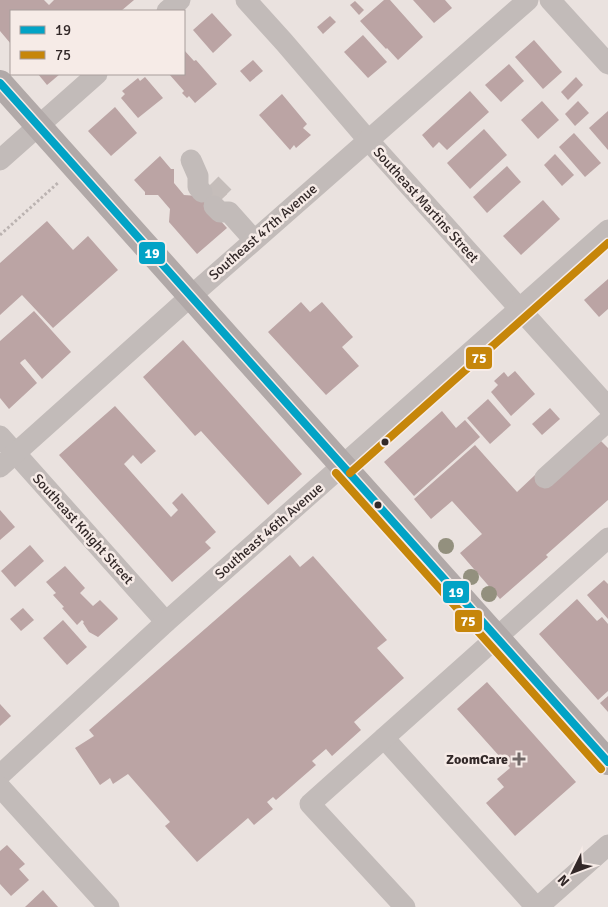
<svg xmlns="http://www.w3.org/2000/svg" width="608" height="907" font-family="Signika,sans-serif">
<rect width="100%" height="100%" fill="#eae2df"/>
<g fill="#bba4a4">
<path d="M0 0H44L49 5 54 0H134L121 11H11V44L0 31Z"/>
<path d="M384 0H390L423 37 398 60 387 48 386 49 360 21Z"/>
<path d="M413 0H445L452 8 434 23Z"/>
<path d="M355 1 364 10 359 15 350 5Z"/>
<path d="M212 13 232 35 213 53 193 30Z"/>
<path d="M330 16 336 22 323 34 317 27Z"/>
<path d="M363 35 387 62 368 78 344 52Z"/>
<path d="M534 40 562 72 543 89 515 57Z"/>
<path d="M184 50 194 61 196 60 217 84 195 103 189 96 187 98 182 93 184 91 169 74H184Z"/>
<path d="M253 60 263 71 250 82 240 71Z"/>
<path d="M509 64 524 81 501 102 485 85Z"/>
<path d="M38 74H60L47 85Z"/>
<path d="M145 77 163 98 138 118 121 98 125 94 122 91 138 78 140 81Z"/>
<path d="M576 77 583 85 568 100 561 92Z"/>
<path d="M470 91 489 112 447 150 439 142 433 148 422 135Z"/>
<path d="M282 94 307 124 303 128 311 135 296 148 294 145 290 150 259 115Z"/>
<path d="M542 101 559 120 538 139 521 120Z"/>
<path d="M578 101 589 113 575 126 565 114Z"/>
<path d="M115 107 137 133 111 156 88 131Z"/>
<path d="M608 111V150L589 128Z"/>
<path d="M484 129 507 155 470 189 447 163Z"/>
<path d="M574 133 601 163 585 177 559 147Z"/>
<path d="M555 154 574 175 562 186 544 165Z"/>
<path d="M160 156 171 169H174V183L184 195 198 196 215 181 227 194 210 209 227 228 197 254 169 222 170 209 158 195H145V192L134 180Z"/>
<path d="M507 166 521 182 487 213 473 197Z"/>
<path d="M543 200 560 219 521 255 503 236Z"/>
<path d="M47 221 73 250 88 236 118 270 53 328 22 295 0 315V263Z"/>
<path d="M608 279V309L599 317 584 300Z"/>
<path d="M301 302 310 312 322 302 353 337 342 347 359 366 326 395 268 332Z"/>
<path d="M34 311 71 352 42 379 25 359 22 361 20 363 37 383 9 409 0 398V341Z"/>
<path d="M183 340 302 474 268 505 201 431 195 436 143 377Z"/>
<path d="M515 371 535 394 511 416 491 392 498 385 494 381 504 372 508 377Z"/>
<path d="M488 399 511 425 490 444 467 418Z"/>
<path d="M115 406 156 451 141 464 133 455 124 464 171 517 178 510 172 503 182 493 216 532 205 542 211 548 172 582 59 455Z"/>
<path d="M550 408 560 419 542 435 532 424Z"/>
<path d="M442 411 456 428 465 420 480 437 414 496 384 462Z"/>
<path d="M601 441 608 448V500L546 555 548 557 500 599 460 553 482 534 452 501 431 519 414 499 475 445 517 492 535 475 547 488Z"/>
<path d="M0 510 15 527 0 540Z"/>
<path d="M30 545 44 561 15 587 1 571Z"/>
<path d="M290 555 300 567 313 556 387 640 377 648 404 678 354 722 361 730 332 756 326 749 312 761 316 765 276 800 273 797 267 802 273 809 254 825 248 818 197 862 165 826 170 822 128 774 113 784 110 778 100 785 75 748 94 736 89 730Z"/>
<path d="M65 566 85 588 80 593 93 606 100 600 117 617 118 619 98 637 89 632 83 623 84 622 82 620 77 625 62 608 64 607 53 595 56 593 46 582Z"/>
<path d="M604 580 608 584V619L587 595Z"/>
<path d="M577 599 597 621 602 617 608 624V691L598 700 539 634Z"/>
<path d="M23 608 34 620 21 631 10 619Z"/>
<path d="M63 620 87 647 67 665 43 638Z"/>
<path d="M487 682 576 782 515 836 486 803 504 787 497 779 510 768 457 709Z"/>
<path d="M608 696V712L600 703Z"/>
<path d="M0 704 11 716 0 726Z"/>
<path d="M7 845 25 864 19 869 29 880 11 896 0 884V851Z"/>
<path d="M43 890 58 907H25Z"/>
</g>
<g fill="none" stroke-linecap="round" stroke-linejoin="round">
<path stroke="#c5bdba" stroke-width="21" stroke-dasharray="21 11" stroke-linecap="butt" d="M211 184 224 197"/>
<path stroke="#bbb3b1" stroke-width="3" stroke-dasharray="2.5 2.5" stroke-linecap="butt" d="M0 235 59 182"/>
<g stroke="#c2bbb9" stroke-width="21">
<path d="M246 0 284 42 368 140 608 407"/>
<path d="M550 0 608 64"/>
<path d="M167 11 180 0"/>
<path d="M0 160 97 74"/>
<path d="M191 160 198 176V187L202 192"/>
<path d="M214 206 220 212H229L254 240"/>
<path d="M0 436 166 622"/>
<path d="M0 467 191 296 528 0"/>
<path d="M545 478 608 421"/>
<path d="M384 738 536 907"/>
<path d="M0 775 166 622 608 230"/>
<path d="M0 787 109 907"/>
<path d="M405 907 310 804 608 538"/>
<path d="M538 907 608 845"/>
</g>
<path stroke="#b1a9a8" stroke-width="26" d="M0 83 608 762"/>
<g stroke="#f6ebe7" stroke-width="11">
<path id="bus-1" d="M0 83 608 762"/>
</g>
<g stroke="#f6ebe7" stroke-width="11">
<g id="bus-2">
<path d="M336 473 601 769"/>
<path d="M350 473 608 243"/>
</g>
</g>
<use href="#bus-1" stroke="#02a3c6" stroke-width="8"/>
<use href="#bus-2" stroke="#c6860a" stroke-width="8"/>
</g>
<g fill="#93907e">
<circle cx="446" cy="546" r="8"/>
<circle cx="471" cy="577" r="8"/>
<circle cx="489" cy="594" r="8"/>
</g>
<g fill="#322828" stroke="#f6ebe7" stroke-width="2">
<circle cx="385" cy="442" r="4.5"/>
<circle cx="378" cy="505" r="4.5"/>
</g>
<path fill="#726968" stroke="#f6ebe7" stroke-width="2" d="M516.5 751.5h5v5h5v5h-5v5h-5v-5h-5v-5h5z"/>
<g text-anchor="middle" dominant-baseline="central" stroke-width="5" stroke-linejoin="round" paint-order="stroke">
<g font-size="14" fill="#322828" stroke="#f6ebe7">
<text transform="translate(426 205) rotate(48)">Southeast Martins Street</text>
<text transform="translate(263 232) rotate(-41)">Southeast 47th Avenue</text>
<text transform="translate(83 529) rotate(48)">Southeast Knight Street</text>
<text transform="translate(269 531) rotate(-41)">Southeast 46th Avenue</text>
</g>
<g font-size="14" font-weight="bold" fill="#322828" stroke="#f6ebe7" text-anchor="end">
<text x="508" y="759">ZoomCare</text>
</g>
</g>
<g stroke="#f6ebe7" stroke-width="2">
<rect x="138" y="241" width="28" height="24" rx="5" fill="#02a3c6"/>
<rect x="465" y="346" width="28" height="24" rx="5" fill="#c6860a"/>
<rect x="442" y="580" width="28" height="24" rx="5" fill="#02a3c6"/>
<rect x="454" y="609" width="29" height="24" rx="5" fill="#c6860a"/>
</g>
<g font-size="14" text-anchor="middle" font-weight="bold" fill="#fff">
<text x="152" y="258">19</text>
<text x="479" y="363">75</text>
<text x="456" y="597">19</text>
<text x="468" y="626">75</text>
</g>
<rect x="10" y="10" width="175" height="65" fill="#f6ebe7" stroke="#a89d9b"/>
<rect x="20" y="26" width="25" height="8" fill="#02a3c6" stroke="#a89d9b"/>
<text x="55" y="35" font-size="15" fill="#322828">19</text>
<rect x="20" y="51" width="25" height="8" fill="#c6860a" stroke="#a89d9b"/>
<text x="55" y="60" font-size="15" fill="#322828">75</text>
<g transform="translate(573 872) rotate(228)" stroke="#f6ebe7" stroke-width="4" paint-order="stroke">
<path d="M0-4L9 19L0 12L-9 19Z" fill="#322828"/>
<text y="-8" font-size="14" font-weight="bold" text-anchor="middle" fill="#322828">N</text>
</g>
</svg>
